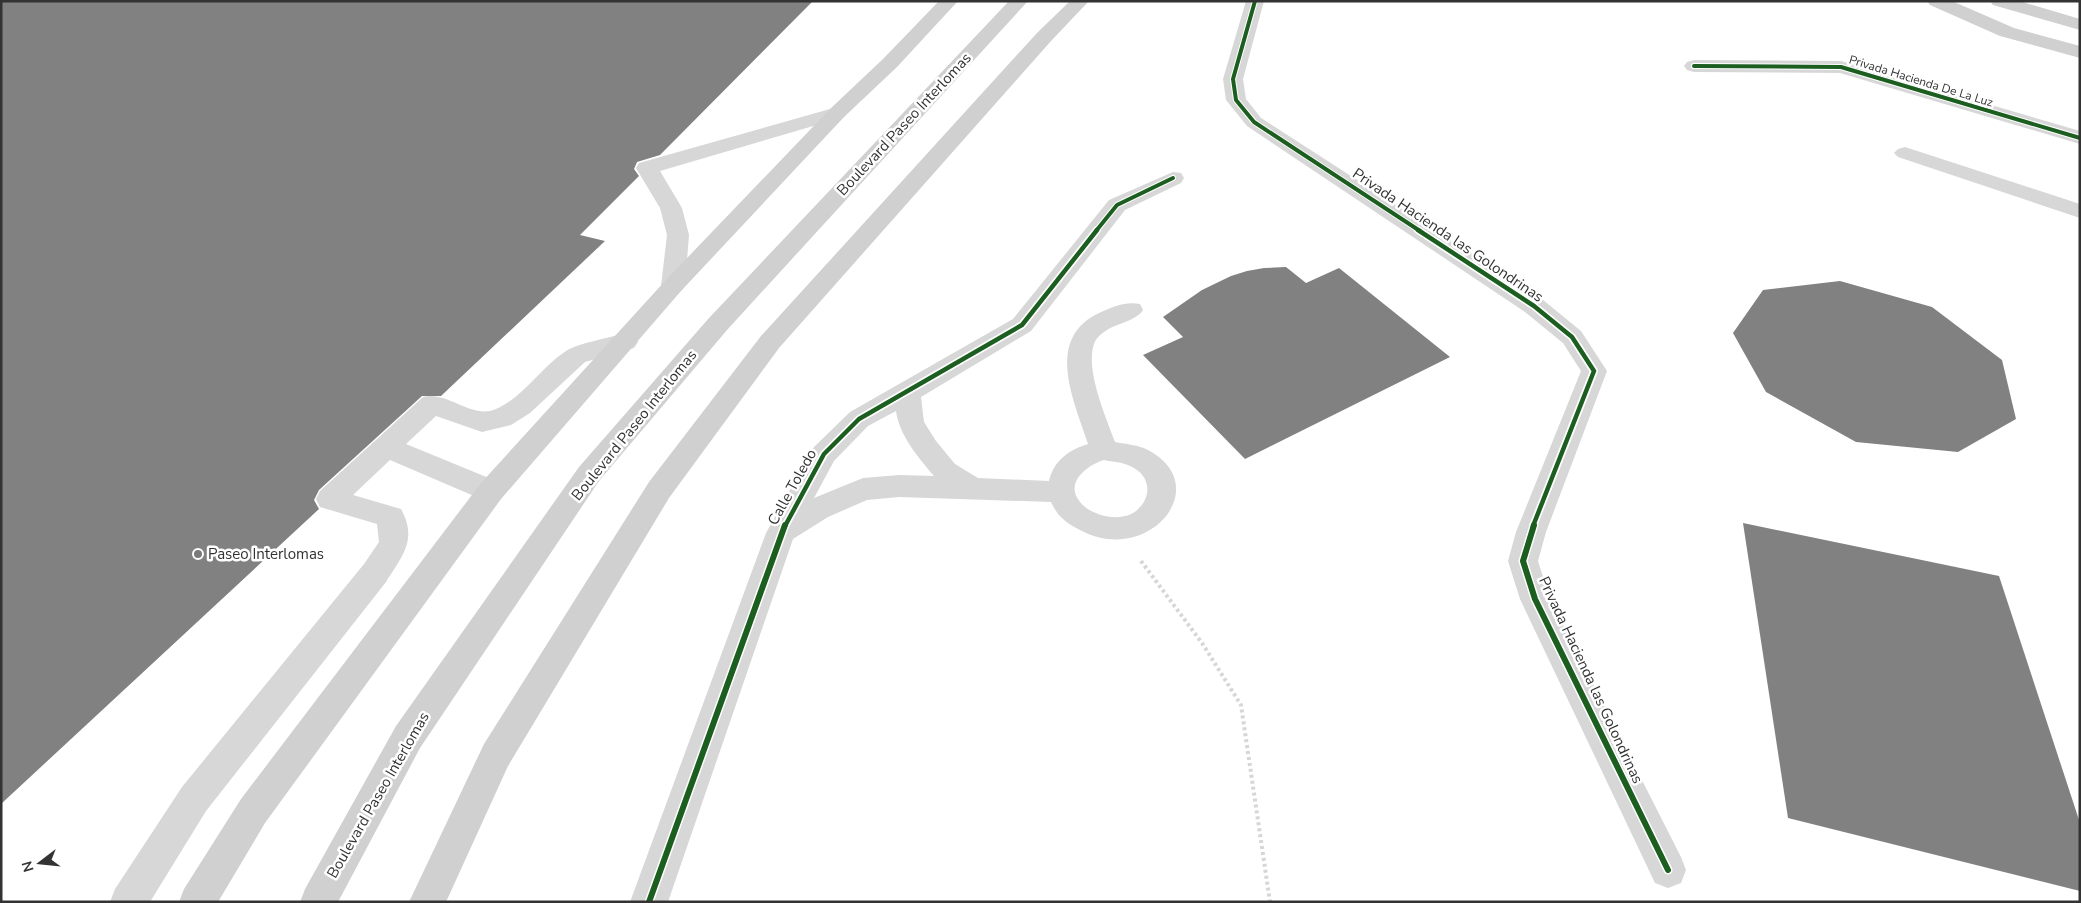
<svg xmlns="http://www.w3.org/2000/svg" width="2081" height="903" font-family="'Nunito Sans',sans-serif">
<rect width="100%" height="100%" fill="#fff"/>
<g fill="#818181">
<path d="M1 1H813L660 155 637 162 634 169 639 176 580 235 605 241 441 396H422L319 490 314 500 319 509 1 804Z"/>
<path d="M1286 267 1306 283 1339 268 1450 357 1245 459 1143 355 1183 337 1163 317 1202 290 1231 276 1247 271 1264 268Z"/>
<path d="M1840 281 1932 307 2002 360 2016 419 1958 452 1856 442 1766 392 1733 333 1763 290Z"/>
<path d="M1743 523 1999 576 2080 823V891L1788 818Z"/>
</g>
<g fill="none" stroke-linecap="round" stroke-linejoin="round">
<path stroke="#d6d6d6" stroke-width="4" stroke-dasharray="3 3" stroke-linecap="butt" d="M1141 561 1202 643 1241 705 1270 902"/>
<g fill="#d7d7d7" fill-rule="evenodd">
<path d="M837 107 844 109 847 113 844 117 660 171 682 208 689 235 685 286 681 291 673 294 665 291 661 286 667 235 660 208 636 168 639 163Z"/>
<path d="M625 333 634 336 638 342 634 348 585 362 530 413 511 425 482 432 436 416 406 444 501 483 505 491 501 499 491 502 481 499 390 460 353 495 401 509C418 540 402 556 386 582L206 811 150 902H110L115 889 182 787 364 564 379 542 377 524 320 507 316 499 320 491 423 397C447 390 472 420 496 409 524 397 541 367 566 351 578 343 610 338 625 333Z"/>
</g>
<g fill="#d7d7d7" fill-rule="evenodd">
<path d="M1246 1H1264L1243 79 1246 99 1261 118 1543 300 1581 331 1607 371 1546 532 1538 561 1550 599 1681 857 1686 870 1681 883 1668 888 1655 883 1520 599 1508 561 1516 532 1581 371 1563 343 1525 312 1247 126 1226 100 1223 79Z"/>
<path d="M1694 60 1841 61 2080 131V144L1840 73 1694 72 1687 70 1684 66 1687 62Z"/>
<path d="M1905 147 2080 204V218L1898 157 1894 153 1898 149Z"/>
<path d="M1173 172 1181 173 1184 178 1181 183 1125 210 1031 331 921 397 924 422 936 441 955 464 978 478 1049 481C1054 460 1069 450 1088 444 1074 401 1044 339 1099 313 1112 307 1126 301 1140 304L1143 310C1136 321 1118 323 1107 330 1101 334 1096 338 1094 344 1085 370 1106 417 1115 442 1125 444 1139 445 1148 450 1216 486 1148 567 1080 530 1066 523 1058 517 1051 502L899 497 867 500 828 517 793 539 668 902H630L766 533 814 447 850 412 1013 319 1109 200ZM896 411C899 435 918 457 934 476L899 475 863 478 814 498 834 461 868 426ZM1104 460C1112 462 1123 462 1130 466 1151 475 1153 497 1136 511 1121 523 1091 516 1080 502 1064 483 1087 465 1104 460Z"/>
</g>
<g fill="#d0d0d0" fill-rule="evenodd">
<path d="M939 1H958L897 67 844 117 681 291 501 499 265 823 218 902H179L184 889 241 799 481 483 665 281 830 109 883 59Z"/>
<path d="M1009 1H1028L727 330 599 481 420 748 338 902H300L305 889 396 726 579 467 709 318Z"/>
<path d="M1070 1H1089L1051 41 779 348 669 498 508 766 446 902H409L484 744 649 482 761 336 1037 33Z"/>
<path d="M1927 1H1952L2014 28 2080 46V58L2000 36 1930 5Z"/>
<path d="M1990 1H2019L2080 19V30L1993 5Z"/>
</g>
<g stroke="#fff" stroke-width="6">
<g id="cycleway-far2">
<path d="M1255 1 1233 79 1236 100 1254 122 1420 231"/>
<path d="M1694 66 1841 67 2080 138"/>
<path d="M1096 231 1117 205 1173 178"/>
</g>
</g>
<g stroke="#fff" stroke-width="8">
<g id="cycleway-far1">
<path d="M1418 230 1534 306 1572 337 1594 371 1533 526"/>
<path d="M785 526 824 454 859 419 1022 325 1097 230"/>
</g>
</g>
<g stroke="#fff" stroke-width="9">
<g id="cycleway">
<path d="M1534 525 1523 561 1535 599 1668 870"/>
<path d="M649 902 785 525"/>
</g>
</g>
<use href="#cycleway-far2" stroke="#1b5e20" stroke-width="4"/>
<use href="#cycleway-far1" stroke="#1b5e20" stroke-width="4.5"/>
<use href="#cycleway" stroke="#1b5e20" stroke-width="6"/>
</g>
<circle fill="#7a7a7a" stroke="#fff" stroke-width="2" cx="198" cy="554" r="5"/>
<g text-anchor="middle" dominant-baseline="central" stroke-width="5" stroke-linejoin="round" paint-order="stroke">
<g font-size="12" fill="#333" stroke="#fff">
<text transform="translate(1921 81) rotate(17)">Privada Hacienda De La Luz</text>
</g>
<g font-size="15" fill="#333" stroke="#fff">
<text transform="translate(904 124) rotate(-47)">Boulevard Paseo Interlomas</text>
<text transform="translate(1448 235) rotate(34)">Privada Hacienda las Golondrinas</text>
<text transform="translate(634 425) rotate(-51)">Boulevard Paseo Interlomas</text>
<text transform="translate(792 487) rotate(-61)">Calle Toledo</text>
<text transform="translate(1591 680) rotate(65)">Privada Hacienda las Golondrinas</text>
<text transform="translate(378 795) rotate(-60)">Boulevard Paseo Interlomas</text>
</g>
<g font-size="15" fill="#333" stroke="#fff" text-anchor="start">
<text x="208" y="554">Paseo Interlomas</text>
</g>
</g>
<rect width="2081" height="903" fill="none" stroke="#333333" stroke-width="5"/>
<g transform="translate(40 863) rotate(254)" stroke="#ffffff" stroke-width="4" paint-order="stroke">
<path d="M0-4L9 19L0 12L-9 19Z" fill="#333333"/>
<text y="-8" font-size="14" font-weight="bold" text-anchor="middle" fill="#333333">N</text>
</g>
</svg>
